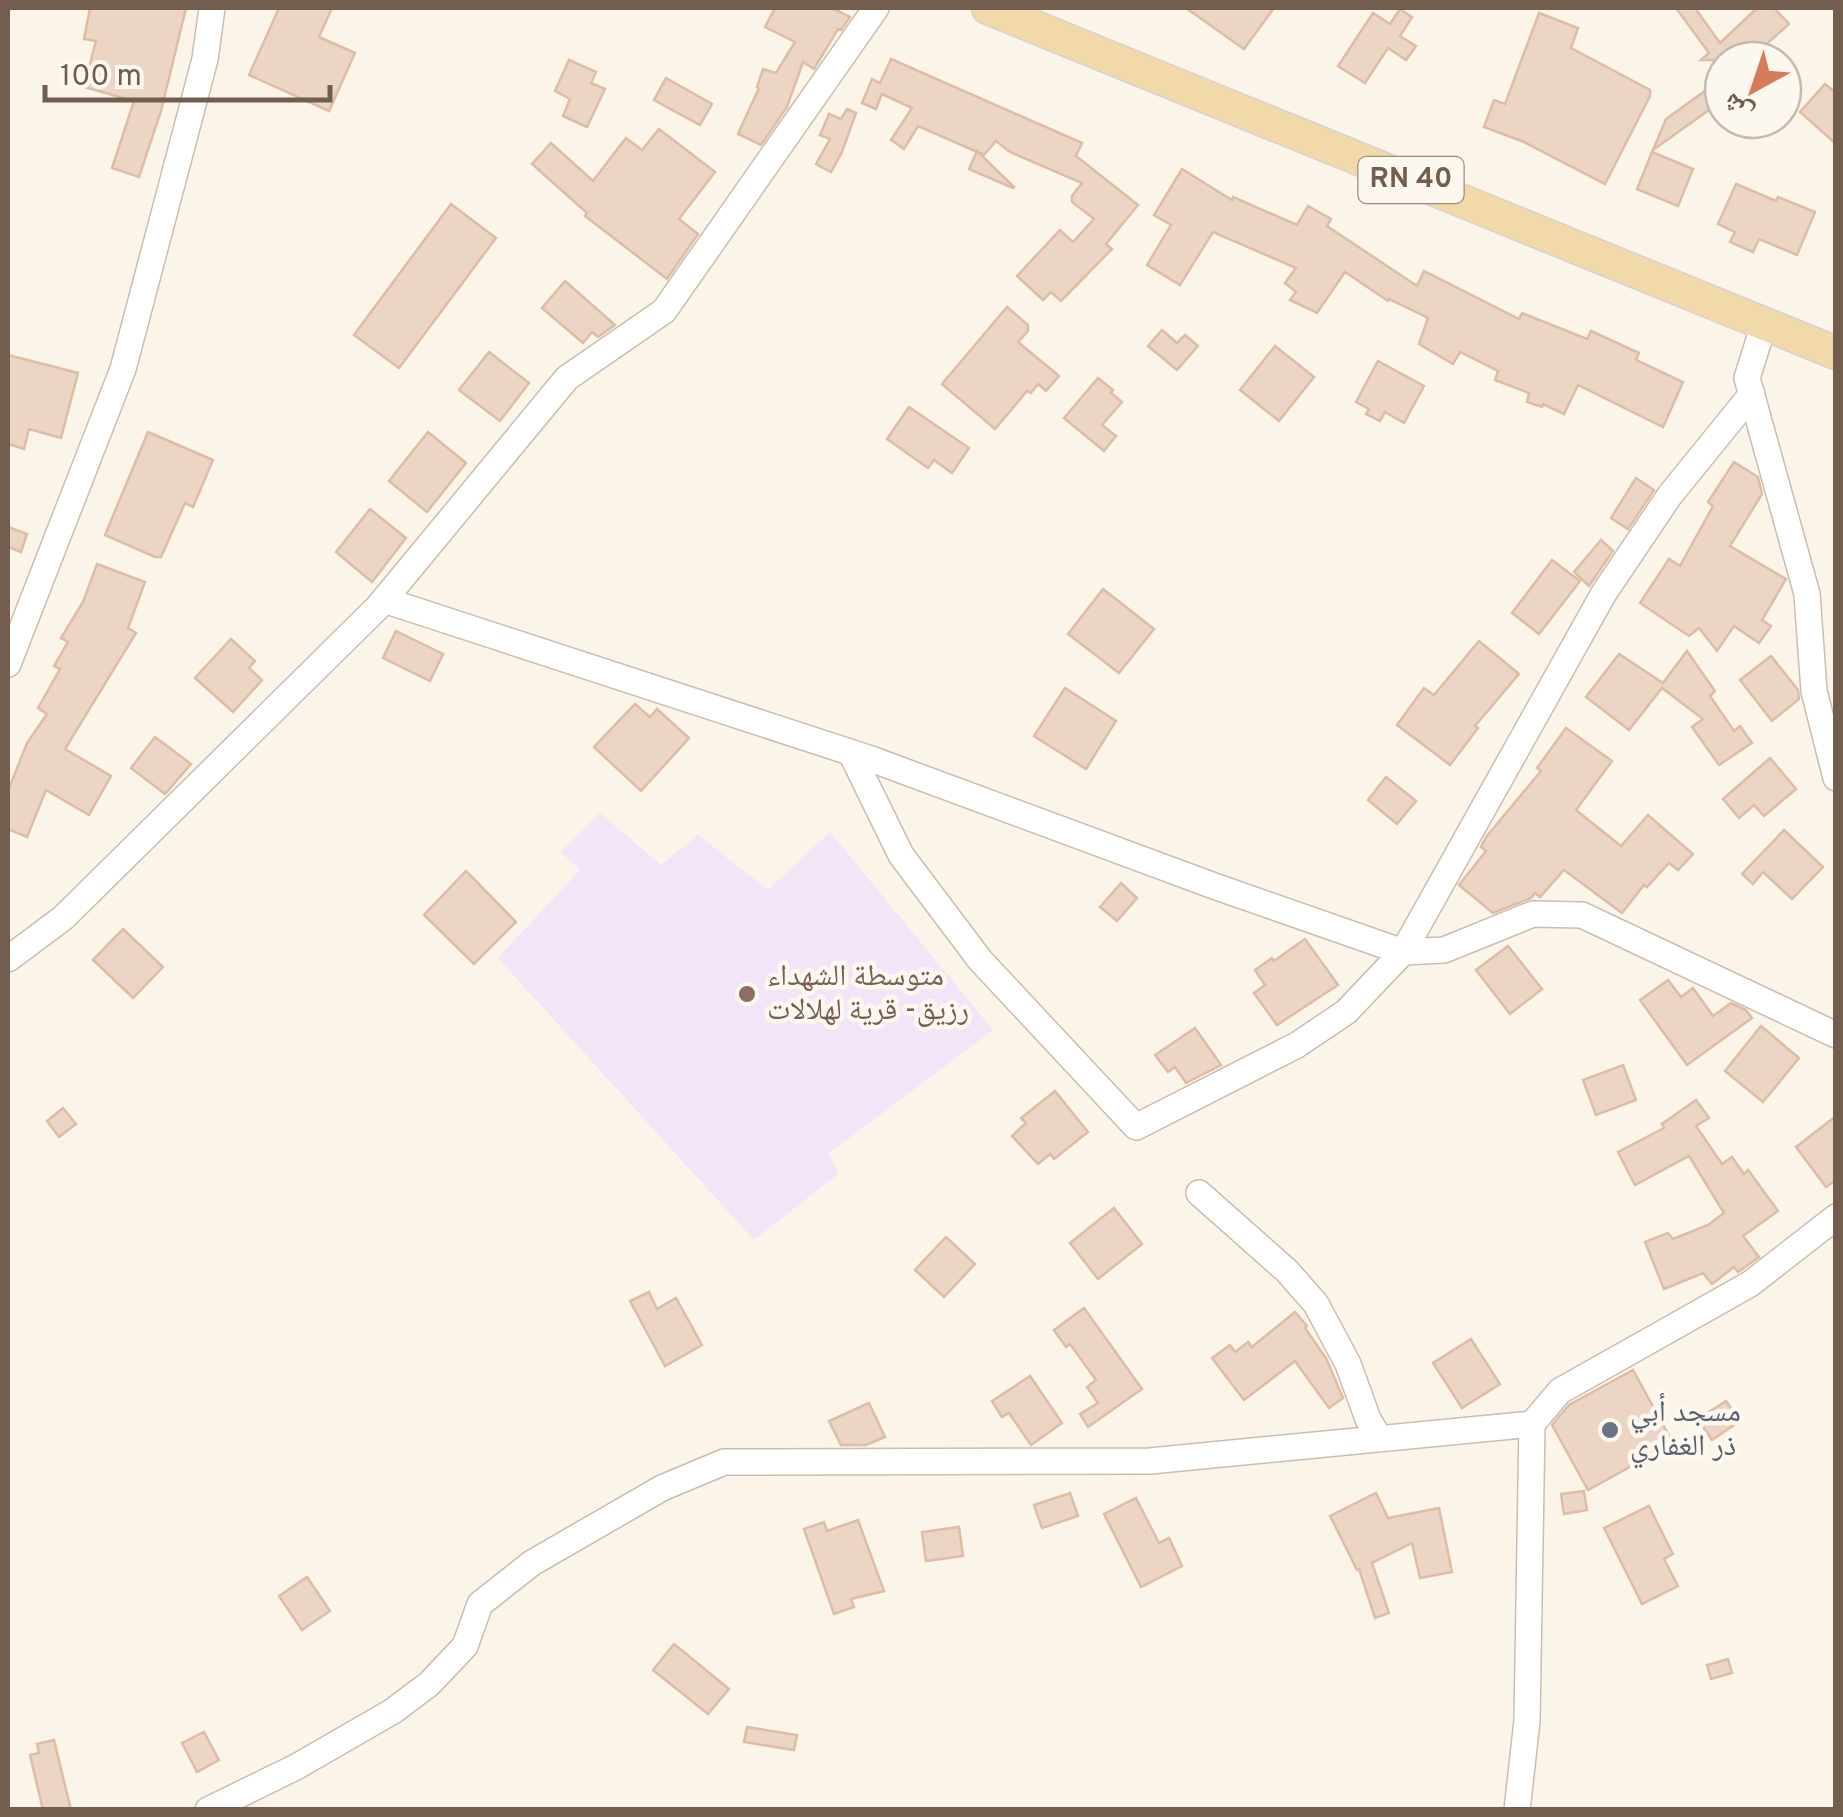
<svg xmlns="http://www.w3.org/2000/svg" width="1843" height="1817" font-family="Overpass,'Noto Naskh Arabic',sans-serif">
<rect width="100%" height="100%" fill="#faf4e9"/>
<path fill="#f1e5f7" d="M600 813 661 865 698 835 768 890 830 832 993 1030 829 1153 838 1174 754 1240 498 958 580 870 561 852Z"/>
<g fill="#ecd5c4" stroke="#ddbda6" stroke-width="2.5">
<path d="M90 8H186L161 111 139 177 112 168 134 101 84 87 96 41 84 39Z"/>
<path d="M279 8H332L319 37 355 53 329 111 249 75Z"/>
<path d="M775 8H832L850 17 841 30 838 29 814 69 803 62 787 107 761 145 738 134 759 88 757 87 763 69 776 73 795 42 765 27Z"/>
<path d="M1186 8H1274L1244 49Z"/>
<path d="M1676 8H1695L1720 43 1757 8H1774L1789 24 1749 60H1701L1709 53Z"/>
<path d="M1400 9 1412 17 1400 36 1416 46 1406 60 1388 48 1365 83 1338 66 1373 13 1390 24Z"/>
<path d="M1539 13 1578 28 1571 48 1650 90V96L1605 184 1524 142 1484 127 1494 100 1505 104Z"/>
<path d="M891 59 1082 143 1076 156 1138 205 1106 244 1112 249 1061 301 1051 292 1043 300 1017 276 1060 230 1073 242 1094 219 1072 202V196L1082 183 1010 152 996 141 984 155 918 126 904 149 891 140 912 108 882 94 876 109 862 103 872 79 880 83Z"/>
<path d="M569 60 596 72 591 83 605 89 587 127 563 116 570 99 555 91Z"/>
<path d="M666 78 712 104 700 125 654 100Z"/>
<path d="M1723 78V100L1653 150 1666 119Z"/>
<path d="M1825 84 1836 93V144L1800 112Z"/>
<path d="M847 109 856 113 842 152 831 172 816 164 830 139 820 135 829 114 841 119Z"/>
<path d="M659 129 715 172 679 219 698 234 667 279 585 216 587 213 532 164 551 143 593 181 626 138 642 150Z"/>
<path d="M977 151 1014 187 1013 188 969 169Z"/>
<path d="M1652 152 1693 169 1678 206 1637 189Z"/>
<path d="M1182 169 1232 200 1233 197 1297 225 1308 206 1331 219 1327 226 1417 286 1424 271 1519 319 1522 313 1587 339 1591 331 1639 353 1636 360 1683 382 1663 427 1578 385 1564 414 1543 404 1542 407 1527 402 1529 393 1495 380 1498 371 1460 352 1453 364 1419 344 1428 318 1389 299 1388 301 1345 272 1317 313 1290 300 1296 292 1285 283 1296 268 1213 232 1180 285 1147 265 1171 225 1154 215Z"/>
<path d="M1736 184 1776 201 1778 197 1815 212 1797 255 1759 239 1753 252 1730 242 1735 232 1718 224Z"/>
<path d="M451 204 496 238 399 368 354 335Z"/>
<path d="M565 281 615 325 598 337 592 332 583 343 542 308Z"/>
<path d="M1007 307 1028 325V331L1018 342 1059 376 1046 391 1038 384 1031 393 1027 391 995 429 942 384Z"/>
<path d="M1162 330 1177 343 1185 335 1198 346 1177 370 1148 346Z"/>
<path d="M1275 346 1314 377 1279 421 1240 390Z"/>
<path d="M489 352 529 383 500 421 459 390Z"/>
<path d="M8 355 78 373 61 438 29 429 24 449 8 444Z"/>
<path d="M1378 361 1424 386 1404 423 1385 412 1380 421 1366 414 1369 409 1356 402Z"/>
<path d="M1098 378 1113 390 1111 393 1122 402 1102 425 1116 436 1104 451 1064 418Z"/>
<path d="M909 407 969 448 952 473 934 460 928 468 887 439Z"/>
<path d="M148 432 213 460 193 507 185 503 161 557H155L105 535Z"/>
<path d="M428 432 466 463 427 512 389 481Z"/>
<path d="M1734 462 1758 477 1762 494 1730 546 1786 579 1762 620 1771 626 1759 643 1734 626 1717 651 1699 628 1689 636 1640 603 1669 559 1680 566 1713 506 1708 502Z"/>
<path d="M1636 478 1654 490 1628 529 1611 518Z"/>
<path d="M370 509 406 538 372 582 336 552Z"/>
<path d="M8 527 27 534 21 552 8 547Z"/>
<path d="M1601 540 1613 551 1589 586 1574 572Z"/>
<path d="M1552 560 1580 581 1539 634 1512 613Z"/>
<path d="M97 564 145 582 128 628 136 633 65 749 111 776 89 815 46 790 27 837 8 829V791L27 743 47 714 38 708 60 669 54 666 68 642 61 638 83 602Z"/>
<path d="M1103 589 1154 629 1119 673 1068 634Z"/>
<path d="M396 631 443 654 430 681 383 658Z"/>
<path d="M231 639 255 661 249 668 262 680 233 712 195 678Z"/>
<path d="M1479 641 1519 674 1475 726 1478 728 1450 765 1397 725 1424 688 1434 695Z"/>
<path d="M1687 651 1715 691 1710 696 1734 731 1740 726 1752 743 1719 765 1692 727 1703 719 1662 688 1629 730 1586 697 1619 654 1663 683Z"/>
<path d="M1771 656 1798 690 1799 699 1772 721 1740 680Z"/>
<path d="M1065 688 1116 721 1086 769 1034 736Z"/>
<path d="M635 704 650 717 657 709 689 738 641 791 594 747Z"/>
<path d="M1566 728 1612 761 1576 810 1621 846 1648 815 1693 854 1678 870 1669 863 1647 887 1644 885 1622 913 1564 870 1540 897 1535 893 1531 898 1493 913 1459 885 1486 851 1481 847 1487 836 1541 771 1537 768Z"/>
<path d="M155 737 191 764 165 794 131 768Z"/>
<path d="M1770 758 1796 789 1764 816 1754 805 1739 818 1723 799Z"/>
<path d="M1386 777 1416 801 1397 824 1368 800Z"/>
<path d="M1784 830 1823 867 1792 899 1763 872 1753 884 1742 874Z"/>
<path d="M466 871 516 922 474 964 424 915Z"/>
<path d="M1121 883 1137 898 1117 921 1100 907Z"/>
<path d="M123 929 163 967 133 998 93 960Z"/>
<path d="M1305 939 1338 985 1277 1025 1254 993 1265 985 1255 970 1272 958 1274 961Z"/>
<path d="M1508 946 1542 989 1510 1014 1476 970Z"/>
<path d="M1668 980 1681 997 1693 988 1713 1016 1731 1003 1746 1010 1752 1018 1687 1065 1640 1000Z"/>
<path d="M1761 1026 1799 1058 1763 1102 1725 1071Z"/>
<path d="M1195 1028 1221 1065 1186 1083 1175 1067 1168 1072 1155 1055Z"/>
<path d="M1623 1065 1636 1100 1596 1115 1583 1080Z"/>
<path d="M1055 1091 1088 1132 1054 1159 1050 1154 1038 1164 1012 1136 1026 1123 1021 1118Z"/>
<path d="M1696 1100 1709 1118 1696 1126 1722 1164 1732 1157 1744 1174 1748 1170 1778 1211 1743 1236 1759 1257 1741 1270 1738 1272 1734 1267 1712 1284 1703 1273 1664 1289 1645 1242 1668 1233 1673 1239 1708 1225 1724 1213 1689 1156 1635 1185 1618 1152 1664 1128 1662 1124Z"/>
<path d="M63 1108 76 1124 59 1137 47 1121Z"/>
<path d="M1836 1116V1180L1826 1187 1796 1147Z"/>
<path d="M1114 1208 1142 1244 1098 1279 1070 1243Z"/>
<path d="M946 1237 975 1264 944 1297 915 1270Z"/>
<path d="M649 1292 657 1309 676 1298 702 1345 665 1366 630 1301Z"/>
<path d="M1084 1308 1142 1389 1088 1427 1080 1414 1098 1403 1087 1387 1096 1380 1070 1344 1066 1347 1054 1330Z"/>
<path d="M1295 1312 1307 1326 1305 1328 1326 1358 1343 1398 1329 1408 1295 1361 1244 1400 1212 1358 1230 1345 1235 1352 1248 1342 1252 1347Z"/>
<path d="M1471 1339 1500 1384 1462 1408 1433 1363Z"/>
<path d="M1633 1370 1673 1443 1588 1490 1552 1425 1569 1405Z"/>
<path d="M1030 1376 1062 1423 1031 1445 1009 1413 1002 1417 992 1401Z"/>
<path d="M1726 1401 1740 1421 1712 1440 1698 1419Z"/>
<path d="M869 1403 885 1437 866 1445H841L829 1421Z"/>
<path d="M1584 1491 1587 1510 1564 1514 1561 1494Z"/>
<path d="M1070 1493 1078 1516 1042 1528 1034 1505Z"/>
<path d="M1376 1493 1388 1518 1439 1508 1452 1572 1420 1578 1412 1543 1372 1563 1389 1613 1375 1618 1359 1569 1357 1570 1330 1516Z"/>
<path d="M1136 1498 1159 1543 1169 1538 1182 1566 1141 1587 1104 1514Z"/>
<path d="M1649 1506 1673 1554 1664 1559 1678 1586 1642 1604 1604 1528Z"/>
<path d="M858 1520 884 1591 851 1599 854 1607 834 1614 804 1529 824 1522 827 1531Z"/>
<path d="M959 1527 963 1556 926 1561 922 1532Z"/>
<path d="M307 1577 330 1611 302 1630 279 1596Z"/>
<path d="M674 1644 729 1689 708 1714 653 1670Z"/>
<path d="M1728 1659 1732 1673 1711 1679 1707 1665Z"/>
<path d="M747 1727 797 1735 794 1750 744 1742Z"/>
<path d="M204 1732 219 1760 197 1772 182 1743Z"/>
<path d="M54 1740 71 1810H43L30 1755 39 1753 37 1744Z"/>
</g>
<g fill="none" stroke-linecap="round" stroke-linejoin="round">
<g stroke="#cbbdb0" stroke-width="28">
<g id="minor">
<path d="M1764 324 1747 378 1807 594 1814 691 1836 778"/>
<path d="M384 600 871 759 1214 886 1403 952 1444 950 1533 914 1582 915 1836 1035"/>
<path d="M8 664 123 369 205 59 212 8"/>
<path d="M851 753 901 855 980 960 1136 1127 1297 1045 1346 1012 1403 952 1604 593 1670 495 1752 394"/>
<path d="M8 959 63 918 378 607 567 378 664 311 876 8"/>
<path d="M1199 1193 1287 1271 1316 1304 1348 1364 1368 1419 1379 1438"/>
<path d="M208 1810 296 1767 393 1711 429 1684 465 1646 480 1604 532 1563 662 1488 724 1462 1150 1461 1532 1424 1560 1391 1750 1284 1836 1217"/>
<path d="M1517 1810 1527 1721 1532 1424"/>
</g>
</g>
<g stroke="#d8d2ce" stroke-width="35">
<path id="major" d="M988 8 1836 353"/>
</g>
<use href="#minor" stroke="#fff" stroke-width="25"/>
<use href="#major" stroke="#f1d9a9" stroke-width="32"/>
</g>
<circle fill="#8d6e63" stroke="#fdf8ef" stroke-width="4" cx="747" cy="994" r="10"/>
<circle fill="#6b7280" stroke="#fdf8ef" stroke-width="4" cx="1610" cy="1430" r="10"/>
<g text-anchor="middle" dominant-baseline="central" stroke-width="9" stroke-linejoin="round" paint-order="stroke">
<rect fill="#fdf8ef" stroke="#9c8c7f" stroke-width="2.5" x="1358.5" y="157" width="105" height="46" rx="8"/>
<g font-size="28" font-weight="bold" fill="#725d4f">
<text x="1411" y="180">RN 40</text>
</g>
<g font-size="30" fill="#785e54" stroke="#fdf8ef" text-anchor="start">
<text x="767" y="977">متوسطة الشهداء<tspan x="767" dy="34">رزيق- قرية لهلالات</tspan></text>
</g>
<g font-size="30" fill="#5b616d" stroke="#fdf8ef" text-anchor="start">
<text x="1630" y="1413">مسجد أبي<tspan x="1630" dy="34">ذر الغفاري</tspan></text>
</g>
</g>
<rect width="1843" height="1817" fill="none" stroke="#725d4f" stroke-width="20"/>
<g transform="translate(1753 90) rotate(220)"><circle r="48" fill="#fdf8ef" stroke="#c5baaf" stroke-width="2.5"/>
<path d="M0-8L18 38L0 25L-18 38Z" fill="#d67c5c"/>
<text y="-15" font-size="28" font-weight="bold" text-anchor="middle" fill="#725d4f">ش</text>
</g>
<path d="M45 85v15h285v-15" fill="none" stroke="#725d4f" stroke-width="5"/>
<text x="60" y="85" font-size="30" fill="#725d4f" stroke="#fdf8ef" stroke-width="8" paint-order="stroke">100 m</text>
</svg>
